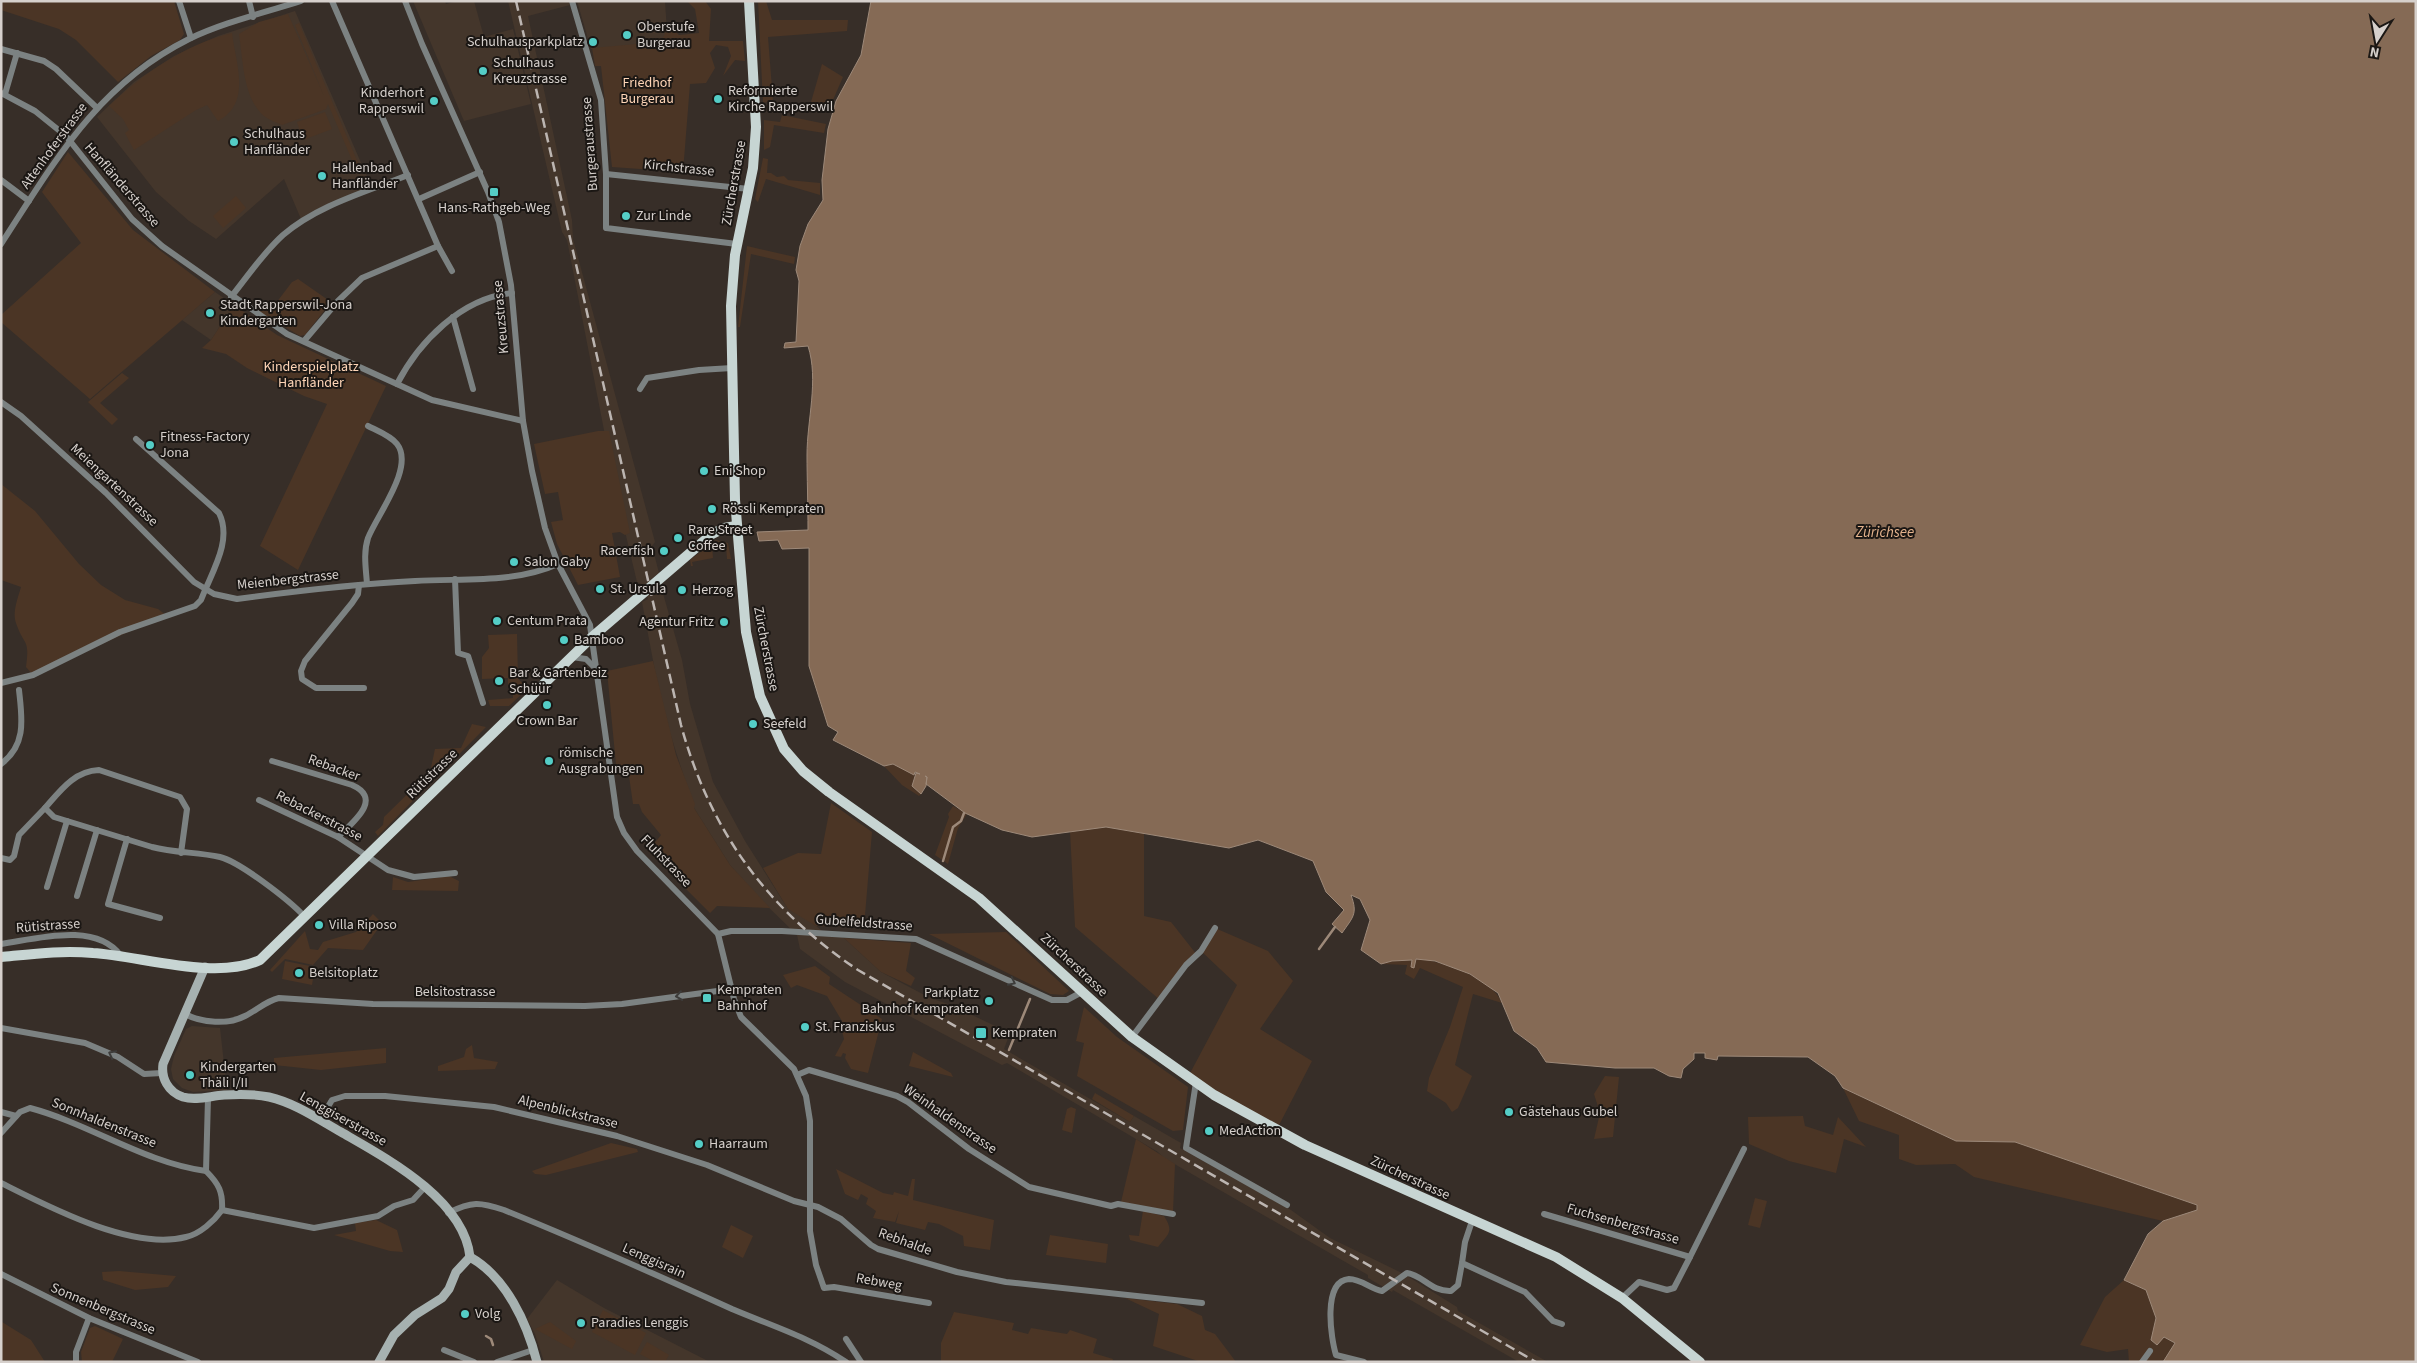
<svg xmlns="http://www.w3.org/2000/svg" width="2417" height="1363" font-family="'Source Sans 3',sans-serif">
<rect width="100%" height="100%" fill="#372e28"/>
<g fill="#44362b">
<path d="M413 1H445L446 4 457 1H474L484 37 513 29 531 104 464 121Z"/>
<path d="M508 1H569L570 5 528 16 572 220 573 239 655 542 652 546 659 573 651 579 654 591 655 594 659 588 662 590 682 660 690 704 713 782 745 841 788 909 807 919 829 936H840L844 938 881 972 930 998 951 1005 1010 1033 1004 1049 1130 1122 1134 1116 1181 1143 1180 1148 1291 1210 1330 1238 1404 1274 1457 1307 1458 1311 1548 1362H1519L1393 1290 1392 1292 1368 1278V1275L1164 1158 1158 1152 1007 1063 1002 1065 845 982 800 949 797 935 760 899 730 865 694 808 669 730 655 671 642 602 648 599 644 585 637 582 618 502 567 240 562 232Z"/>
<path d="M577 1H665L668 47 591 49Z"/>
<path d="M295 11 372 188 301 219 284 179 216 239 189 221 156 192 97 117 134 82 174 56 218 36Z"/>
<path d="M215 292 234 305 211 340 182 320Z"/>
<path d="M192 1026 220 1028 227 1090 193 1092 182 1088 173 1079 171 1069 174 1056 186 1029Z"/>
<path d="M557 1280 604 1308 710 1362H544L535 1334 527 1319Z"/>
</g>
<g fill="#4b3525">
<path d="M1 1H174L184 34 180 40 151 56 118 82 76 40 59 29 1 10Z"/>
<path d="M687 1H705L711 9 709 41H743L745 61 735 60 723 76 731 56 728 47 716 45 710 53 715 68 706 83 690 84 683 172 612 167 601 66H595L592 48 648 43 662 39 669 26 679 35 699 33 695 9Z"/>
<path d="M758 1H766L772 20H848L847 31 768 37 773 101 763 103Z"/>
<path d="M288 14 324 96 295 25 299 23 359 165 355 167 328 104 326 109 282 125C276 122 269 120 264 116 243 98 243 60 239 34L259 22Z"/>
<path d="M232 33C236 65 252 103 218 121L207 105 196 110 134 150 125 133 129 130 123 119 109 106C142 74 186 44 232 33Z"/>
<path d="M822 64 843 77 829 109 811 102Z"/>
<path d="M325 112 332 129 303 140 297 122Z"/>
<path d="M782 115 826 124 824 133 774 125 770 147 764 150V120L780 122Z"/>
<path d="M68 152 133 230 215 292 90 399 1 322V315L81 243 42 192Z"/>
<path d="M763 158 768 159 767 173H771L777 177 784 176 788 180 820 183V195L766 179 758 202 755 199Z"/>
<path d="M236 196 246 208 223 228 213 216Z"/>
<path d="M747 246 795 257 794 264 751 254 740 327H738Z"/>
<path d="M298 279 331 302 305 335 300 336 258 311 262 307 270 311 292 282Z"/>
<path d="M234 305 277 335 386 386 298 570 260 546 327 404 304 396 247 368 226 354 202 348 211 340Z"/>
<path d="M122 373 129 378 100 403 118 419 112 425 88 402Z"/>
<path d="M598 431H609L630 533 625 535 620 532 612 533 620 577 578 585 557 544 551 522 563 520 558 492 545 494 534 444Z"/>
<path d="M1 484 35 511 79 564 101 585 125 600 158 609 166 615 33 675 26 667C30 637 24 647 16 623 12 612 18 598 21 587L1 580Z"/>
<path d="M716 540 728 543 731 559H727L726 545 712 546 713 558 692 562 693 566H691L690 560Z"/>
<path d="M517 634 518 678 527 689 509 706H490L488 700 513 698V685H508V678L482 679V657L489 648 488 635Z"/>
<path d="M653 661 676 755 695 804 694 808 730 865 770 908 717 906 710 913 648 851 661 835 642 812 639 804H633L629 776 617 775 607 671Z"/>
<path d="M472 724 486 727 378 836 375 832 383 825 384 817 430 772 435 749 461 748Z"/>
<path d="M893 764 915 775 912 786 921 794 919 796 902 785 884 766Z"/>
<path d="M831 803 872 832 864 927 816 926 788 909 763 868 798 853 821 854Z"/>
<path d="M953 806 967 814 958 828 948 864 935 855 949 817 948 814Z"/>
<path d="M1106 827 1144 833V916L1171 922 1197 955 1160 1000 1075 927 1070 831Z"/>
<path d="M449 876 459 881 458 891 392 890 393 877 408 882Z"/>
<path d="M373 914 382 923 363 950 328 948 313 965 285 959 272 972 270 970 305 931 310 949 318 950 323 942 356 932Z"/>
<path d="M1215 928 1268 951 1293 981 1260 1029 1312 1061 1276 1131 1188 1077 1237 985 1201 951Z"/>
<path d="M1006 932 1069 991 1063 995 1050 994 929 934Z"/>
<path d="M844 938 911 943 906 971 915 978 911 986 881 972Z"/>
<path d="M1416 958C1442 962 1491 976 1502 1003L1473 994 1455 1065 1472 1076 1458 1108 1452 1112 1446 1103 1427 1091 1429 1078 1450 1027 1463 987 1420 968 1414 979 1405 974 1407 965 1381 964 1392 961 1412 960 1414 968Z"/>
<path d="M285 961 315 967 312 985 282 979Z"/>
<path d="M815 966 830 977 829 984 882 1019 868 1073 851 1069 845 1058 846 1054 843 1053 841 1057 835 1056 844 1039 842 1031 839 1030 842 1021 827 996 797 985 791 988 783 975Z"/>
<path d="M1084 1007 1117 1037 1188 1087 1183 1130 1173 1131 1077 1076 1084 1043 1076 1041Z"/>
<path d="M472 1045 474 1058 498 1062 495 1069 438 1071V1066L464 1057 466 1049Z"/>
<path d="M386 1048V1063L321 1070 274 1065V1058Z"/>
<path d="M913 1052 951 1073 953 1077 909 1066Z"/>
<path d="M1605 1076 1619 1077 1613 1137 1594 1139 1600 1113 1594 1094Z"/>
<path d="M1843 1088 1956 1141 2015 1142 2197 1205V1210L2163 1221 1974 1177 1955 1164 1916 1165 1899 1159V1135L1859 1121Z"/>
<path d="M1095 1093 1134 1116 1130 1122 1092 1099Z"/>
<path d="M1071 1107 1076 1109 1072 1133 1062 1130 1067 1109Z"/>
<path d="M1803 1116 1805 1126 1833 1135 1838 1117 1866 1147 1844 1139 1836 1173 1789 1161 1749 1144 1748 1117Z"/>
<path d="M1136 1139 1175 1164 1173 1212 1121 1202Z"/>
<path d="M611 1143 637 1149 638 1152 546 1175 535 1174 532 1171Z"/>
<path d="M836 1169 883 1193 893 1195 894 1192 908 1196 912 1179H915L913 1200 994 1220 990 1250 964 1246 963 1236 939 1224 928 1222 925 1230 896 1223 899 1211 895 1222 873 1218 876 1211 866 1204 868 1198 861 1194 858 1200 845 1194Z"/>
<path d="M1755 1198 1767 1201 1760 1228 1748 1225Z"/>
<path d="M1143 1211 1164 1216C1174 1232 1169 1233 1158 1247L1130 1240 1129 1235 1139 1236Z"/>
<path d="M376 1220 397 1230 403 1252 390 1251 334 1235 356 1231 355 1223Z"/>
<path d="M731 1225 753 1236 743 1258 722 1247Z"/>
<path d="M1050 1235 1108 1244 1106 1263 1046 1255Z"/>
<path d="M119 1271 176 1276 168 1287 135 1290 103 1280 102 1272Z"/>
<path d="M2124 1280 2146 1290 2164 1337 2175 1343 2163 1362H2129L2128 1349 2107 1352 2080 1345 2105 1297Z"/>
<path d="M1125 1298 1177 1304 1202 1316 1205 1330 1215 1334 1236 1362H1201L1153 1346 1159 1314Z"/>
<path d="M603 1310 646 1333 635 1355 592 1332Z"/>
<path d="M954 1312 1014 1323 1012 1330 1028 1334 1031 1328 1067 1334 1070 1330 1097 1339 1093 1353 1113 1359 1112 1362H941V1343Z"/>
<path d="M2 1322 31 1340 45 1362H1Z"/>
<path d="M550 1322 576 1341 572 1349 535 1329Z"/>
<path d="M95 1326 123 1339 112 1362H82L81 1352 90 1328Z"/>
<path d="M647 1342 669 1355 665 1362H655L640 1354Z"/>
</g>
<path fill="#856a55" stroke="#9d8979" d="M871 1H2416V1362H2163L2175 1343 2164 1337 2157 1345 2151 1340 2156 1318 2146 1290 2124 1280 2148 1234 2163 1221 2197 1210V1205L2015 1142 1956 1141 1843 1088 1835 1076 1808 1057 1718 1056 1717 1060 1705 1058V1053H1694V1059L1683 1069 1681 1078 1669 1076 1654 1068H1615L1546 1062 1537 1048 1514 1031 1498 993 1470 974 1435 961 1416 959 1414 968 1411 967 1412 960 1392 961 1381 964 1361 950 1370 920 1360 899 1351 895C1358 914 1353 917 1342 933L1332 924 1344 910 1326 892 1313 861 1258 840 1229 848 1106 827 1032 837 1002 830 965 813 926 784 927 777 925 776 927 777 926 786 921 794 912 786 916 773 920 774 915 772 914 775 893 764 884 766 833 740 838 732 828 726 809 666V548L782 549 778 540 759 541 757 532 808 530C808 505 807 476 807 455 807 420 819 380 808 346L784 348 785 343 796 342 799 281 796 270 800 246 808 224 823 200 822 180 828 129 836 101 861 55Z"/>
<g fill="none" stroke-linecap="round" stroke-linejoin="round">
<g stroke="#9d8979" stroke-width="2.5">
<path d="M943 861 953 827 961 821 964 813"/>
<path d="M1319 949 1335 927"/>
<path d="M1009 1050 1030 999"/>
<path d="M486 1336 491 1339 493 1345"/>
</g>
<g stroke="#7c8282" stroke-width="6">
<path d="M179 1 191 38"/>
<path d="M249 1 253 17"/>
<path d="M332 1 438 246 452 271"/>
<path d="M405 1 422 44 488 192 499 222 511 285 523 421 532 471 545 528 558 564 590 625 617 817 624 833 637 851 718 934 734 999 741 1017 794 1069 806 1096 810 1121V1231L816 1265 824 1288 834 1287 929 1303"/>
<path d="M572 1 601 100 606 174V228L737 244"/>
<path d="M1 49 44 61 56 69 97 108"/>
<path d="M1 93 35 111 66 136 132 219 162 246 287 334 432 400 523 421"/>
<path d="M5 94 17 53"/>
<path d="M606 174 749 189"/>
<path d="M1 180 29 201"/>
<path d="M419 199 480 172"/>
<path d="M1 244C55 161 97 85 189 39 224 22 264 13 301 1"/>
<path d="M231 297C248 276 263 253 283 235 318 205 366 192 408 175"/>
<path d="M453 317 473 389"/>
<path d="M304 341 338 301 362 278 438 246"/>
<path d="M397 384C419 342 461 298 512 293"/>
<path d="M640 389 647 378 699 370 732 368"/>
<path d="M1 402 21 416 106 493 194 582 214 594 237 599C296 591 356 584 415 581 462 578 513 584 558 564"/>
<path d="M455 579 458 653 468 656 483 703"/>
<path d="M367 584C366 569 363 553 368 538 377 515 415 467 397 444 391 436 378 431 368 426"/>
<path d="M359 585 358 594 352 603 305 661 301 671 302 679 316 688H364"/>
<path d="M572 657 586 659 595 668"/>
<path d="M1 683 33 675 120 632 195 606 201 600C211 573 233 541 219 513L136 439"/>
<path d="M272 761 352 785C384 799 352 823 338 837"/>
<path d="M1 764C27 745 22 718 19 690"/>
<path d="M259 800 338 837 388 870 414 877 455 873"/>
<path d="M127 839 108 904 160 918"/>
<path d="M181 853 187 809 180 797 99 770C74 771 60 791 45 808L54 817 152 847C174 853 198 852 220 857 240 862 289 900 304 916"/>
<path d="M1 858 10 860 14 856 19 835 45 808"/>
<path d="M47 887 67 821"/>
<path d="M77 896 97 830"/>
<path d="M718 934 731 931H782L916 939 1052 1000H1067L1082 992"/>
<path d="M1 944C36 939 96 921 121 956"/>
<path d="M185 1014C202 1023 228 1025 245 1016 257 1010 266 1001 279 998L373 1004 585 1006 622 1004 732 989"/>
<path d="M1 1028 85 1043 118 1057 144 1074 162 1073"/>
<path d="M1132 1037 1186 965 1201 951 1215 928"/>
<path d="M797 1075 809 1070 816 1072 897 1096 908 1102 969 1149 1029 1187 1111 1206 1118 1204 1173 1214"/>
<path d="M1196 1082 1186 1148 1287 1205"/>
<path d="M1 1112 16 1116"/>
<path d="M320 1120 332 1100 345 1096H385L494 1107 617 1136 707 1165 794 1201 818 1207 841 1219 871 1245 878 1249 957 1272 1006 1282 1202 1303"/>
<path d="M1 1133 20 1112 30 1108C90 1124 145 1163 206 1171"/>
<path d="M1 1183C49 1207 132 1251 186 1237 200 1234 214 1221 222 1210 223 1192 219 1184 206 1171L208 1098"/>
<path d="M222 1210 314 1228 378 1216 394 1206 413 1200 425 1187"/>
<path d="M448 1213C472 1201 480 1202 504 1210 581 1241 657 1275 732 1309 772 1326 809 1337 846 1362"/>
<path d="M1544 1214 1690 1257 1674 1288 1667 1290 1639 1282 1622 1298"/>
<path d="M1472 1221 1465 1242 1462 1263 1525 1292 1553 1321 1562 1324"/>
<path d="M1690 1257 1744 1149"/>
<path d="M1 1274 89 1318 198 1362"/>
<path d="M846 1339 861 1362"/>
<path d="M444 1350 474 1362"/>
<path d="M76 1362V1352L89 1318"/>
<path d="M497 1362 533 1350"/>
<path d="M1364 1362 1336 1355C1331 1339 1322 1281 1349 1279 1361 1279 1371 1289 1382 1291L1407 1273C1423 1275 1431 1292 1451 1291L1458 1285 1462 1263"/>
<path d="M2142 1362 2150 1351"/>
</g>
<g stroke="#a6b1b0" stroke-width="9">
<path d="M205 967 163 1064C161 1078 168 1092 183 1097 196 1101 210 1096 224 1095 239 1094 255 1094 269 1097 295 1103 318 1119 341 1132 386 1158 464 1199 470 1257"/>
<path d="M470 1257C506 1277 527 1323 537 1362"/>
<path d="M379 1362 394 1335 415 1315 442 1298 449 1289 456 1272 470 1257"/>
</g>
<g stroke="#c7d5d3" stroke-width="10">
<path d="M749 1 756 127 753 168 735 255 731 306 735 500 746 632 760 696 784 749 803 771 829 792 979 898 1132 1037 1214 1095 1305 1145 1556 1257 1622 1298 1700 1362"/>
<path d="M1 957C32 954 62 950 93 953 141 956 216 981 260 960L592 637 712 534 724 528 736 526"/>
</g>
<path stroke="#bcb5b1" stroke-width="2.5" stroke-dasharray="10 5" stroke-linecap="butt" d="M516 1 681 725C710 831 767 909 858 970L1536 1362"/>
</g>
<defs><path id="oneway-chevron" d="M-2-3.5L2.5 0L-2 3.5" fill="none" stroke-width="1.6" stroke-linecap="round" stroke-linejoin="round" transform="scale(1.25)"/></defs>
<g stroke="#3d3c3a">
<use href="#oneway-chevron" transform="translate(1012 982) rotate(26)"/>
<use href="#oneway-chevron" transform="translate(679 996) rotate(172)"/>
<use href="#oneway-chevron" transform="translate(112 1054) rotate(-153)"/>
</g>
<g fill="#54cdc6" stroke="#1b1714" stroke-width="2">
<circle cx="627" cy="35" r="5"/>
<circle cx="593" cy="42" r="5"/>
<circle cx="483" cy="71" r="5"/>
<circle cx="718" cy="99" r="5"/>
<circle cx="434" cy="101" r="5"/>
<circle cx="234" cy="142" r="5"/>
<circle cx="322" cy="176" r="5"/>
<rect x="489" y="187" width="10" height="10" rx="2.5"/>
<circle cx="626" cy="216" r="5"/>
<circle cx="210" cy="313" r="5"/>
<circle cx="150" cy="445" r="5"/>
<circle cx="704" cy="471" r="5"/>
<circle cx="712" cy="509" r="5"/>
<circle cx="678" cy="538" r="5"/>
<circle cx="664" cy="551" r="5"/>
<circle cx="514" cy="562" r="5"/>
<circle cx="600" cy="589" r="5"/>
<circle cx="682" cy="590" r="5"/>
<circle cx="497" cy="621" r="5"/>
<circle cx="724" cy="622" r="5"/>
<circle cx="564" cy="640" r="5"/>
<circle cx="499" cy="681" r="5"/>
<circle cx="547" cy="705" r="5"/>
<circle cx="753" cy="724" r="5"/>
<circle cx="549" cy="761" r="5"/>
<circle cx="319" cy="925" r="5"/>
<circle cx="299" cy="973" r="5"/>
<rect x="702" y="993" width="10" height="10" rx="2.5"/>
<circle cx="989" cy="1001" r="5"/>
<circle cx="805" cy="1027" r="5"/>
<rect x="975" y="1027" width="12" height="12" rx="2.5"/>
<circle cx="190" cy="1075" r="5"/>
<circle cx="1509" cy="1112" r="5"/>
<circle cx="1209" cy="1131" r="5"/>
<circle cx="699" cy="1144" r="5"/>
<circle cx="465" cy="1314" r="5"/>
<circle cx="581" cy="1323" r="5"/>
</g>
<g text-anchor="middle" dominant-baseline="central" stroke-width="4" stroke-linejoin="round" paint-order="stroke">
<g font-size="14" fill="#d6d0cc" stroke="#1b1714" text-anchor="start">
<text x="637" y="27">Oberstufe<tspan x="637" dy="16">Burgerau</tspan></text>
<text x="583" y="42" text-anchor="end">Schulhausparkplatz</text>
<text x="493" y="63">Schulhaus<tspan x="493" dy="16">Kreuzstrasse</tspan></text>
<text x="728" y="91">Reformierte<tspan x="728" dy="16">Kirche Rapperswil</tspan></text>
<text x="424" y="93" text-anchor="end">Kinderhort<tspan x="424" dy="16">Rapperswil</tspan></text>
<text x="244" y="134">Schulhaus<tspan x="244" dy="16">Hanfländer</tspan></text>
<text x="332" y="168">Hallenbad<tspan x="332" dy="16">Hanfländer</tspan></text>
<text x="494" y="208" text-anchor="middle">Hans-Rathgeb-Weg</text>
<text x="636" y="216">Zur Linde</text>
<text x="220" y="305">Stadt Rapperswil-Jona<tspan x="220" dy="16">Kindergarten</tspan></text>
<text x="160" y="437">Fitness-Factory<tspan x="160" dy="16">Jona</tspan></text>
<text x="714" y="471">Eni Shop</text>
<text x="722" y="509">Rössli Kempraten</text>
<text x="688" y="530">Rare Street<tspan x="688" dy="16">Coffee</tspan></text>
<text x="654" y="551" text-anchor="end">Racerfish</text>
<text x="524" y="562">Salon Gaby</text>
<text x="610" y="589">St. Ursula</text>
<text x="692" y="590">Herzog</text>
<text x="507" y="621">Centum Prata</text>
<text x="714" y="622" text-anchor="end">Agentur Fritz</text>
<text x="574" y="640">Bamboo</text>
<text x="509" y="673">Bar &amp; Gartenbeiz<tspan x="509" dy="16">Schüür</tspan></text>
<text x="547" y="721" text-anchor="middle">Crown Bar</text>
<text x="763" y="724">Seefeld</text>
<text x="559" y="753">römische<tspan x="559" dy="16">Ausgrabungen</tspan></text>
<text x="329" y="925">Villa Riposo</text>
<text x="309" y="973">Belsitoplatz</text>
<text x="717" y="990">Kempraten<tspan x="717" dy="16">Bahnhof</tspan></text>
<text x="979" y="993" text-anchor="end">Parkplatz<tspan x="979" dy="16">Bahnhof Kempraten</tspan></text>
<text x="815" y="1027">St. Franziskus</text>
<text x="992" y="1033">Kempraten</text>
<text x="200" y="1067">Kindergarten<tspan x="200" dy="16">Thäli I/II</tspan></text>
<text x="1519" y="1112">Gästehaus Gubel</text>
<text x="1219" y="1131">MedAction</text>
<text x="709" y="1144">Haarraum</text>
<text x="475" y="1314">Volg</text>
<text x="591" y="1323">Paradies Lenggis</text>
</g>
<g font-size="14" fill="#fed5b7" stroke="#1b1714">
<text x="647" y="83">Friedhof<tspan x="647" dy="16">Burgerau</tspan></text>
<text x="311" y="367">Kinderspielplatz<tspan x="311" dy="16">Hanfländer</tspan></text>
</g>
<g font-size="14" fill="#d6d0cc" stroke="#1b1714">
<text transform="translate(590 144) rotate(-94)">Burgeraustrasse</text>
<text transform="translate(54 146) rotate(-54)">Attenhoferstrasse</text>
<text transform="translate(679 168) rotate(6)">Kirchstrasse</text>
<text transform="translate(734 183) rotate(-80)">Zürcherstrasse</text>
<text transform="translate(122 185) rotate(49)">Hanfländerstrasse</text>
<text transform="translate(501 317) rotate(-95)">Kreuzstrasse</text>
<text transform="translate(114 485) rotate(43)">Meiengartenstrasse</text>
<text transform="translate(288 580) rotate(-6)">Meienbergstrasse</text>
<text transform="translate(766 649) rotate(79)">Zürcherstrasse</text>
<text transform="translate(334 768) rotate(20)">Rebacker</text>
<text transform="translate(432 774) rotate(-44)">Rütistrasse</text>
<text transform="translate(319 816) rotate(27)">Rebackerstrasse</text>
<text transform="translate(666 861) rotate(46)">Fluhstrasse</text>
<text transform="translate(864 923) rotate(4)">Gubelfeldstrasse</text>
<text transform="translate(48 926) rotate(-4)">Rütistrasse</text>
<text transform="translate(1074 965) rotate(43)">Zürcherstrasse</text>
<text x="455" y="992">Belsitostrasse</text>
<text transform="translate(568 1112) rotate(14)">Alpenblickstrasse</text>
<text transform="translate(343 1119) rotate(29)">Lenggiserstrasse</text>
<text transform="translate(950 1119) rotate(35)">Weinhaldenstrasse</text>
<text transform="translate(104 1123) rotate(22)">Sonnhaldenstrasse</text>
<text transform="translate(1410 1178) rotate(25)">Zürcherstrasse</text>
<text transform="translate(1623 1224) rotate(16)">Fuchsenbergstrasse</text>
<text transform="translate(905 1242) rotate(20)">Rebhalde</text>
<text transform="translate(654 1261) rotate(24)">Lenggisrain</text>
<text transform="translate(879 1282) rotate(10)">Rebweg</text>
<text transform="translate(103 1309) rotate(23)">Sonnenbergstrasse</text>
</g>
<g font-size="15" font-style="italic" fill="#e4b38d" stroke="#1b1714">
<text x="1885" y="532">Zürichsee</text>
</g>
</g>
<rect width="2417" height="1363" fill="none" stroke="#d6d0cc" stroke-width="5"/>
<g transform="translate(2377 40) rotate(191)" stroke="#1b1714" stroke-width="4" paint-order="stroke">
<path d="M0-4L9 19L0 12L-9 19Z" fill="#d6d0cc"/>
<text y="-8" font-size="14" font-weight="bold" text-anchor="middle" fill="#d6d0cc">N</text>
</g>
</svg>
